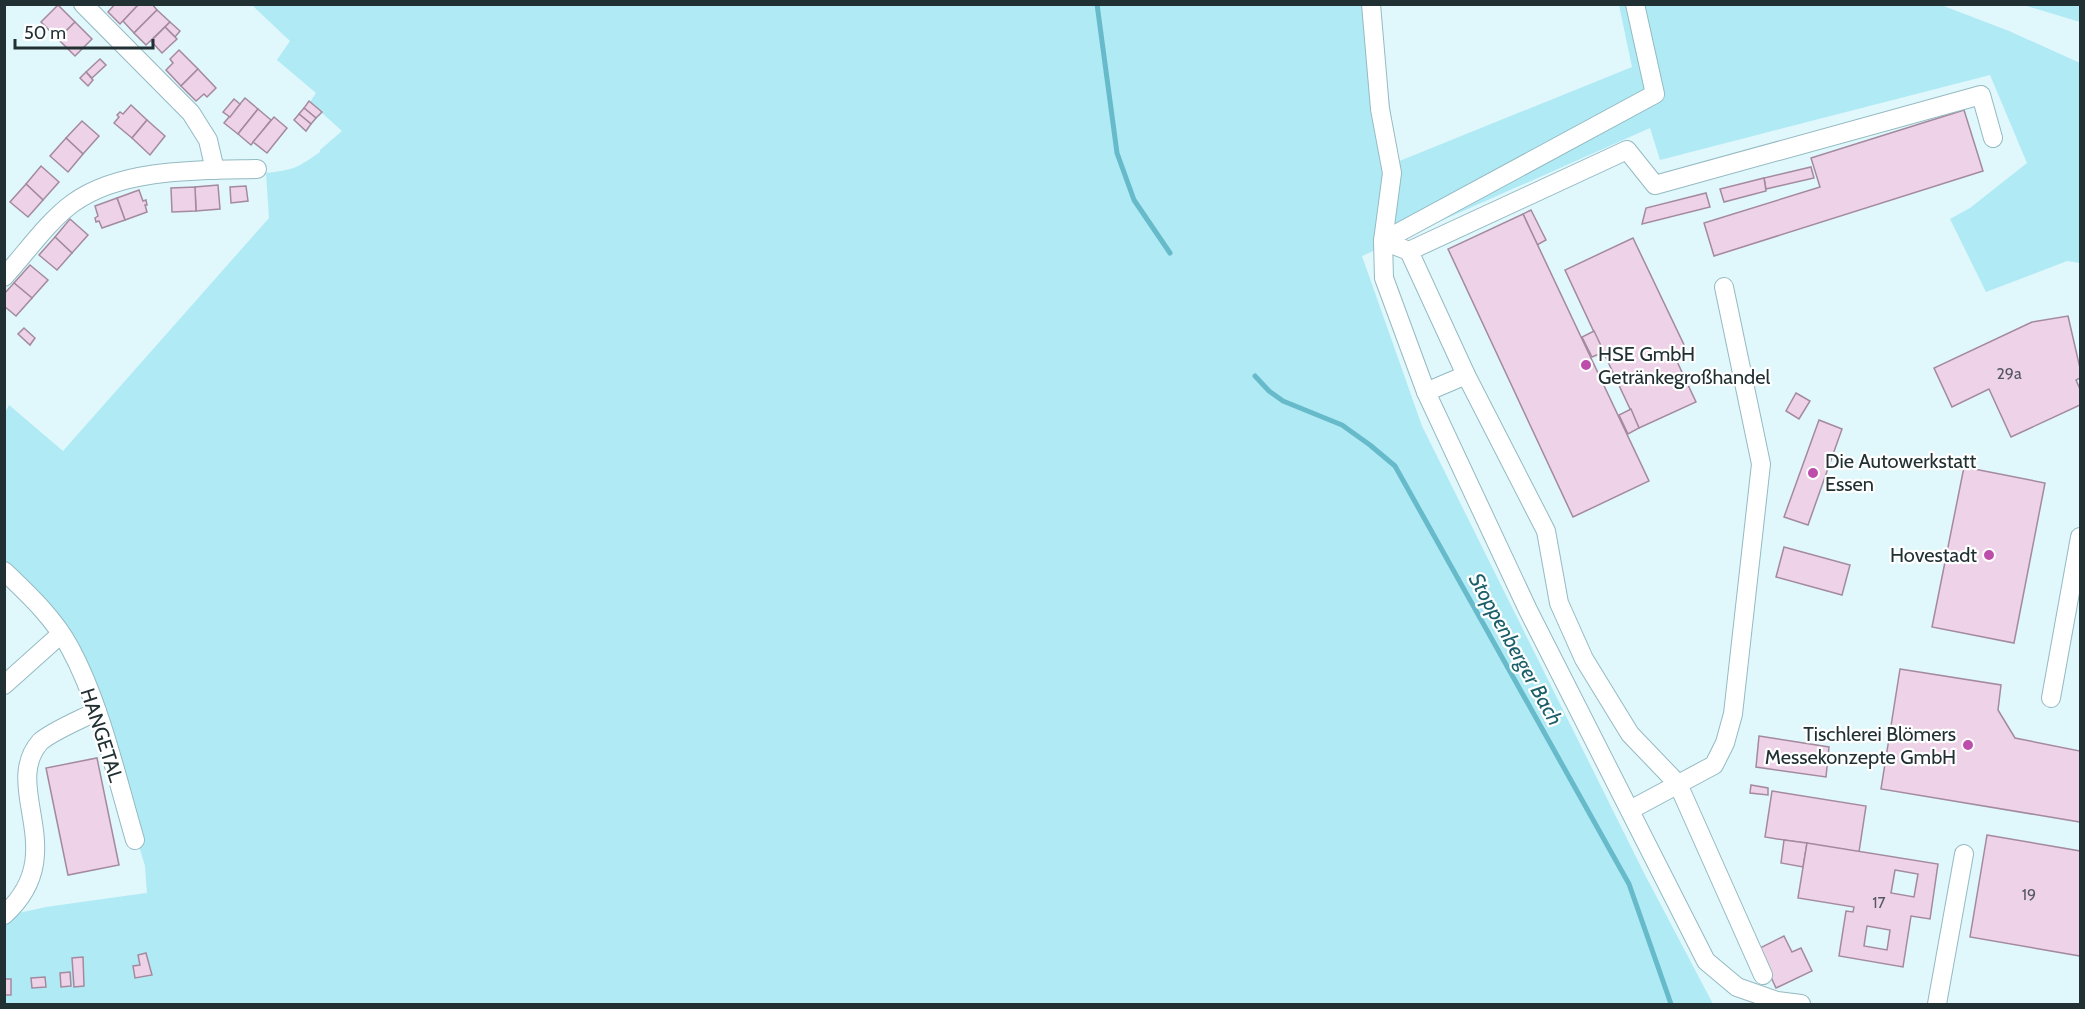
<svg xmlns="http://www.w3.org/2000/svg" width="2085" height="1009" font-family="Cabin,sans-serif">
<rect width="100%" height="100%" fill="#e0f7fc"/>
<g fill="#b0eaf5">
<path d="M252 5H1377L1397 162 1632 67 1619 5H1941L2009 31 2080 63V263L2067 261 1986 292 1950 219 1970 208 2027 163 1990 75 1660 160 1650 128 1362 256 1422 426 1644 873 1713 1004H5V916L46 907 146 893 147 895 145 866 99 712 76 648 5 565V413L9 405 63 451 269 218 266 173C293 170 298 168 320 152V150L342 131 310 102 316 93 277 60 290 41Z"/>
<path d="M2023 5H2080V22L2030 7Z"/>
</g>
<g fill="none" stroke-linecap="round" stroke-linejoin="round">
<g stroke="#67bac9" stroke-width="5">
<path d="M1097 4 1117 153 1134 200 1170 253"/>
<path d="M1255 376 1269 391 1283 401 1342 425 1370 445 1395 466 1629 884 1671 1004"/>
</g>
</g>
<g fill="#eed2e7" stroke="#a48a9e" stroke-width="1.5" fill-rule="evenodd">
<path d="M115 4H139L120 24 108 12Z"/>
<path d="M139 4H152L157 10 134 33 123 21Z"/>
<path d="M58 5 75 22 58 39 41 22Z"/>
<path d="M157 10 170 22 146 45 134 33Z"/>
<path d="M75 22 92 39 75 56 58 39Z"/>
<path d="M170 22 180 31 175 37 165 27Z"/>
<path d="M165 27 177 39 162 53 151 41Z"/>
<path d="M179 50 198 69 181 86 166 70 173 63 170 59Z"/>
<path d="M100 59 106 65 92 78 86 72Z"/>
<path d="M198 69 216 88 207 97 204 94 196 101 181 86Z"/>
<path d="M86 72 93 80 88 86 80 78Z"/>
<path d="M245 98 258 109 238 134 224 123Z"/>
<path d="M234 99 240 104 230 117 223 112Z"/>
<path d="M309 101 322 112 316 118 304 108Z"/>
<path d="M131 105 147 120 132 138 114 123 119 117 117 115 120 112 123 114Z"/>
<path d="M304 108 316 118 311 124 299 114Z"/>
<path d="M258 109 271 120 251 145 238 134Z"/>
<path d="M1964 110 1983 171 1714 256 1704 223 1820 187 1811 158Z"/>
<path d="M299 114 311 124 306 131 294 120Z"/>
<path d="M274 117 287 128 267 153 253 142Z"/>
<path d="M147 120 165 136 150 155 132 138Z"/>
<path d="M82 121 99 136 83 154 66 138Z"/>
<path d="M66 138 83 154 68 172 50 156Z"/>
<path d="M41 166 59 182 43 200 26 184Z"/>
<path d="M1811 167 1814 178 1766 189 1764 178Z"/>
<path d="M1764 178 1766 191 1724 202 1720 189Z"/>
<path d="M26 184 43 200 28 217 10 202Z"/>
<path d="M218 185 220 209 196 211 195 187Z"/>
<path d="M246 186 248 201 231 203 230 187Z"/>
<path d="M195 187 196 211 172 212 171 188Z"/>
<path d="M139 190 143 201 146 200 147 205H145L147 212 125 220 117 198Z"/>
<path d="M1706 193 1710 207 1642 224 1646 208Z"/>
<path d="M117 198 125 220 102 228 99 221 96 222 95 218 98 216 95 206Z"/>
<path d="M1531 210 1546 240 1537 245 1523 214Z"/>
<path d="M1523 214 1649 481 1573 517 1448 249Z"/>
<path d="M70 219 88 235 72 253 55 237Z"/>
<path d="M55 237 72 253 57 270 39 255Z"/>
<path d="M1633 238 1686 349 1674 355 1696 402 1639 428 1565 270Z"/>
<path d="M30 265 48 280 32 298 14 283Z"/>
<path d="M14 283 32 298 16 316 4 306V294Z"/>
<path d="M2068 316 2080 368V378L2076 380 2080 389V405L2011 437 1989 389 1952 407 1934 368 2032 322Z"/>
<path d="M24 328 35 338 30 345 18 334Z"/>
<path d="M1594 331 1604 352 1592 357 1582 337Z"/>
<path d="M1796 393 1810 401 1799 419 1786 411Z"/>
<path d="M1631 409 1639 428 1628 434 1619 415Z"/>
<path d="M1819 420 1842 429 1808 525 1784 517Z"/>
<path d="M1964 467 2045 483 2014 643 1932 627Z"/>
<path d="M1784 547 1850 565 1842 595 1776 577Z"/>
<path d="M1900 669 2001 685 1998 710 2015 738 2080 751V822L1881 789Z"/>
<path d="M1759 736 1829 747 1826 777 1756 767Z"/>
<path d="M97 758 119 865 68 875 46 768Z"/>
<path d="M1751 785 1768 788V795L1750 793Z"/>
<path d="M1772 791 1866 806 1859 852 1765 837Z"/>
<path d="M1987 835 2080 851V956L1970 937Z"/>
<path d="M1784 840 1807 843 1803 867 1781 863Z"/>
<path d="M1807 843 1938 864 1930 919 1911 916 1903 967 1839 956 1846 911 1853 912 1854 907 1798 898ZM1895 870 1918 874 1914 897 1891 893ZM1867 926 1890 930 1887 950 1864 946Z"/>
<path d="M1784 936 1792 952 1801 948 1812 971 1776 988 1758 949Z"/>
<path d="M146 953 152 975 135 978 133 966 140 965 138 955Z"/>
<path d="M83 957 84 986 74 987 72 958Z"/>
<path d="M70 972 71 986 61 987 60 973Z"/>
<path d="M45 977 46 987 32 988 31 978Z"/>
<rect x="4" y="979" width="7" height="16"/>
</g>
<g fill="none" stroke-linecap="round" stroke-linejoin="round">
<g stroke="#94bac2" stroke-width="20">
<g id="minor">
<path d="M83 4 191 113 208 140 215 170"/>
<path d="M1371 4 1380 109 1392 173 1383 241 1384 278 1426 392 1528 610 1706 961 1737 987 1777 1001 1801 1004"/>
<path d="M1383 241 1409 251 1466 375 1546 531 1559 603 1584 659 1630 734 1678 784 1763 975"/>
<path d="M1383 241 1655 94 1635 4"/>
<path d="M1409 251 1627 150 1655 185 1981 95 1993 138"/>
<path d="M4 277C26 253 48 221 73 203 121 168 200 170 257 169"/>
<path d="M1426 392 1466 375"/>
<path d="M4 571C28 594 54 618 70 648 100 703 117 779 135 840"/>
<path d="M4 685 61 634"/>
<path d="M2051 698 2080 537"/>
<path d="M1630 810 1714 765 1725 743 1733 714 1761 464 1724 287"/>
<path d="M4 915C73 853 0 788 40 742 52 731 82 719 97 711"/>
<path d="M1937 1004 1964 854"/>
</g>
</g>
<use href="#minor" stroke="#fff" stroke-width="18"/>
</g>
<g fill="#bd4daa" stroke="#fff" stroke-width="2">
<circle cx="1586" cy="365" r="6"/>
<circle cx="1813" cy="473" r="6"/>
<circle cx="1989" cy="555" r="6"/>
<circle cx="1968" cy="745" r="6"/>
</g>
<g text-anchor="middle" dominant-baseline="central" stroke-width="4.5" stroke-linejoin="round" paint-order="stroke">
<g font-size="16" fill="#545860">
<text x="2009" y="373">29a</text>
<text x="2029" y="894">19</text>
<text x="1879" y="902">17</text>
</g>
<g font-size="20" fill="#213033" stroke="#fff" text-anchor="start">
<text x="1598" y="354">HSE GmbH<tspan x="1598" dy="23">Getränkegroßhandel</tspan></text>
<text x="1825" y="461">Die Autowerkstatt<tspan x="1825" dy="23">Essen</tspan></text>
<text x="1977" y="555" text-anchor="end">Hovestadt</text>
<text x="1956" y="734" text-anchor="end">Tischlerei Blömers<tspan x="1956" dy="23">Messekonzepte GmbH</tspan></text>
</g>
<g font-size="20" fill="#213033" stroke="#fff">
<text transform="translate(102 735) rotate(72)">HANGETAL</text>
</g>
<g font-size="21" font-style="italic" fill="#1a5f6a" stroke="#fff">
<text transform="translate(1516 649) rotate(61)">Stoppenberger Bach</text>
</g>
</g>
<rect width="2085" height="1009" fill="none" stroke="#213033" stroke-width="12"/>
<path d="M15 39v9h138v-9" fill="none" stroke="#213033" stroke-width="3"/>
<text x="24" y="39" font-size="18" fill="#213033" stroke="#ffffff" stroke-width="4.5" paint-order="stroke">50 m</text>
</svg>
